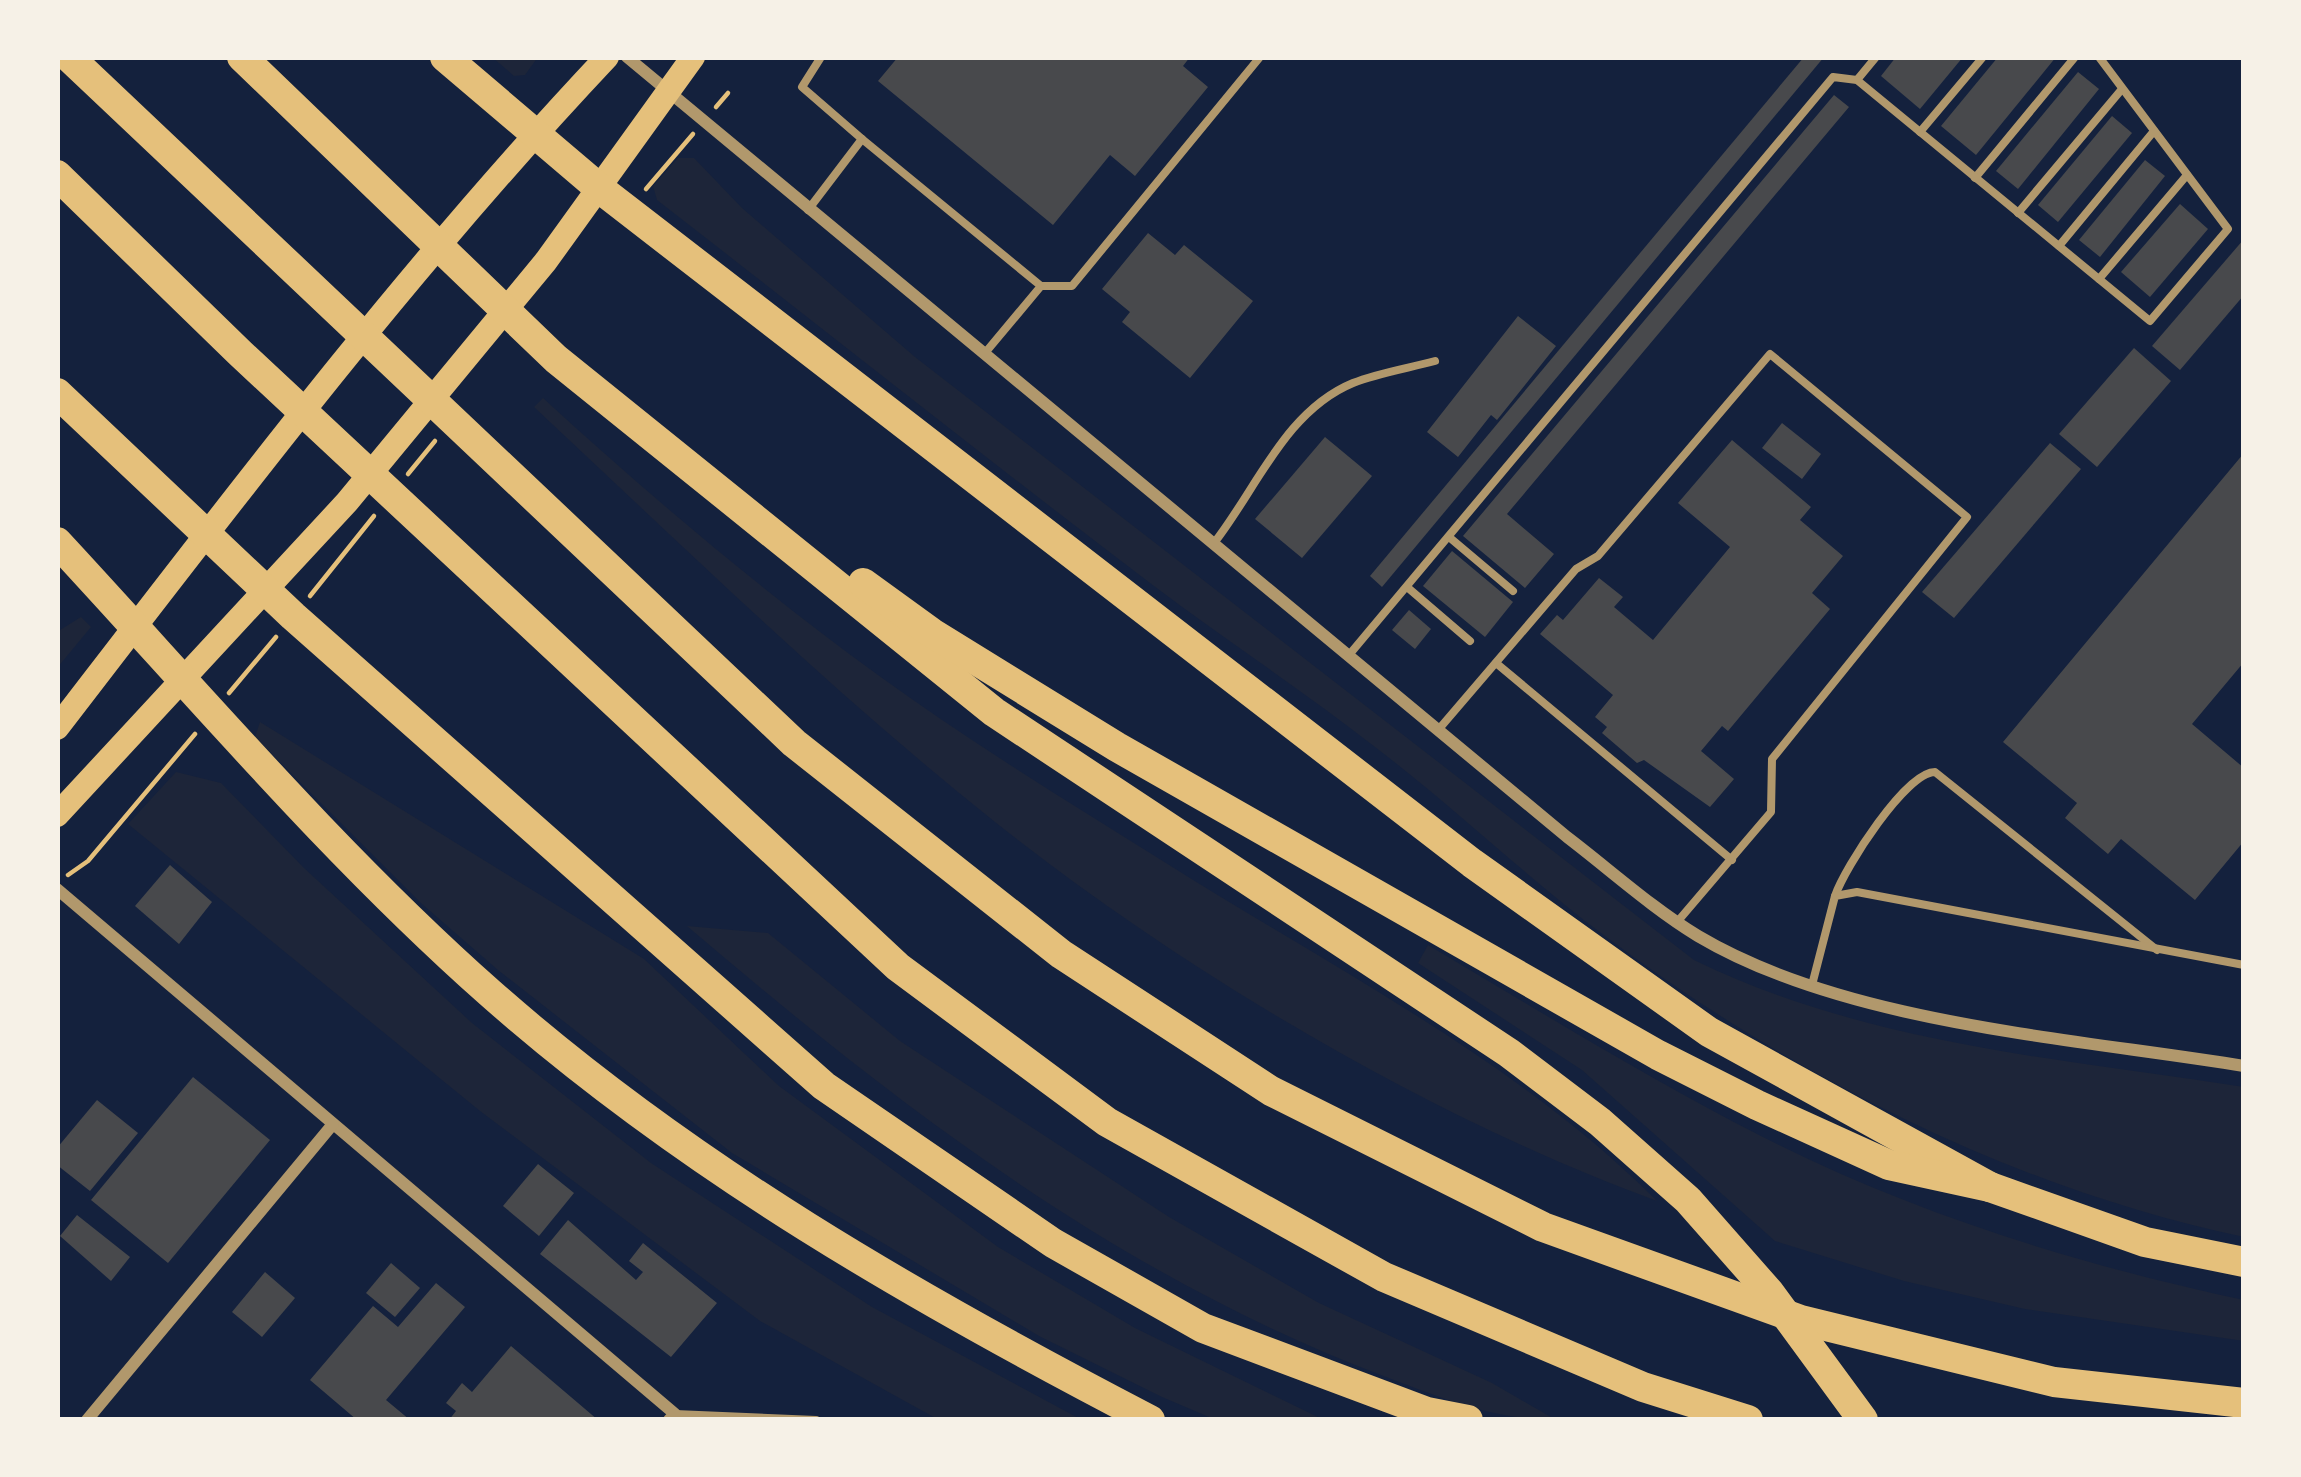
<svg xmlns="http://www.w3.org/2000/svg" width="2301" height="1477" font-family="Overpass,sans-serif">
<rect width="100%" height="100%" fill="#14213d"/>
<g fill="#1d2539">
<path d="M492 57H538L525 75 514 76Z"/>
<path d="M678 158H694L742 208 915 357 1694 960C1867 1044 2056 1058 2244 1087V1237C2015 1189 1792 1076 1605 936 1526 877 1454 807 1375 747 1302 690 1224 639 1150 583 984 457 821 327 657 200L653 186Z"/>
<path d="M543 398C650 496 761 590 878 675 970 742 1070 803 1166 863 1335 970 1515 1059 1657 1201 1432 1119 1182 971 995 822 833 693 685 548 534 407Z"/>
<path d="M81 617 91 627 57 668V632Z"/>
<path d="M260 722 644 959 779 1086 998 1247 1135 1328 1324 1420H1216L1162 1397 1039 1336 732 1153 498 970 422 904 255 737Z"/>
<path d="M176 772 221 783 304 868 472 1023 651 1163 872 1307 1082 1420H939L760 1321 480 1111 128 824Z"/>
<path d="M687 926 768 933 900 1041 1169 1217 1319 1303 1492 1383 1556 1420C1493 1420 1439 1397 1381 1375 1118 1275 899 1107 687 926Z"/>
<path d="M1428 945C1538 1010 1647 1078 1761 1136 1911 1213 2080 1265 2244 1300V1341L2025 1309 1904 1281 1775 1241 1582 1070 1418 963Z"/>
</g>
<g fill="#48494c">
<path d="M898 57H1190L1183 66 1208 87 1135 176 1110 155 1053 225 878 81Z"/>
<path d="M1804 57H1824L1382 587 1370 576Z"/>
<path d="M1896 57H1963L1920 109 1881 76Z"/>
<path d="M1998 57H2056L1976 155 1941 126Z"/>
<path d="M2078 72 2099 89 2018 189 1996 171Z"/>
<path d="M1834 95 1849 107 1507 514 1554 554 1525 588 1463 536Z"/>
<path d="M2112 116 2132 133 2058 222 2038 205Z"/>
<path d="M2145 160 2165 176 2100 257 2079 240Z"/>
<path d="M2180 204 2208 229 2150 297 2121 272Z"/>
<path d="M1148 233 1175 255 1184 245 1253 301 1190 378 1122 322 1130 312 1102 289Z"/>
<path d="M2244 239V295L2180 370 2152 346Z"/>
<path d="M1518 316 1556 346 1497 420 1491 415 1458 457 1427 432Z"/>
<path d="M2134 348 2171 381 2097 467 2059 434Z"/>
<path d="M1782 423 1821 454 1802 479 1762 448Z"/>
<path d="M1325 437 1372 476 1302 558 1255 519Z"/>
<path d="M1732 440 1811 507 1800 520 1843 556 1812 593 1830 609 1728 731 1722 726 1701 751 1734 779 1710 807 1644 760 1637 763 1602 733 1607 727 1595 717 1613 695 1540 634 1557 615 1563 620 1599 578 1623 597 1614 607 1653 640 1730 547 1678 503Z"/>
<path d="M2050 443 2081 469 1954 618 1922 592Z"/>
<path d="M2244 453V662L2192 724 2244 768V841L2195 900 2121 839 2108 854 2065 818 2077 803 2003 742Z"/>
<path d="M1452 551 1513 602 1485 637 1423 586Z"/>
<path d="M1409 610 1431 629 1415 649 1392 630Z"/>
<path d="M170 865 212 902 179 944 135 906Z"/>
<path d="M193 1077 270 1140 168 1263 91 1200Z"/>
<path d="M97 1100 138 1133 90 1191 57 1165V1148Z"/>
<path d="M538 1164 574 1193 539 1236 503 1206Z"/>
<path d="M77 1215 130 1257 111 1281 60 1236Z"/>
<path d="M568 1220 636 1280 643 1272 629 1261 643 1243 717 1303 671 1357 540 1254Z"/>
<path d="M391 1263 420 1288 395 1317 366 1293Z"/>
<path d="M265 1272 295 1298 262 1337 232 1312Z"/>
<path d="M436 1283 465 1307 386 1400 410 1420H357L310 1380 373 1306 398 1327Z"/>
<path d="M511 1346 598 1420H449L456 1411 446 1403 462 1383 472 1392Z"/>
</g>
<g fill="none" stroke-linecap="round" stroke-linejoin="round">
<g stroke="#e5c07b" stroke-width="4.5">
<path d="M716 107 728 93"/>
<path d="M646 189 693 134"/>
<path d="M408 474 435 441"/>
<path d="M310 596 374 516"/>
<path d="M229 693 276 637"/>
<path d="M68 875 88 861 195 734"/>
</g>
<g stroke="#b1986c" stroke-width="8">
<path d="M821 57 802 87 862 139"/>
<path d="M1857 80 1876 57"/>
<path d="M1920 132 1983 57"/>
<path d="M1975 178 2075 57"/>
<path d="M808 210 862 139 1041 286 985 353"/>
<path d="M2018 213 2122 89"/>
<path d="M2059 246 2154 131"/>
<path d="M2099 279 2187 175"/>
<path d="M1041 286H1072L1260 57"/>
<path d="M1449 537 1513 591"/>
<path d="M1214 543C1256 490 1285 411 1353 383 1378 373 1409 368 1435 361"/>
<path d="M1407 587 1470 641"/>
<path d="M1349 655 1833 77 1857 80 2150 321 2228 229 2099 57"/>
<path d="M1496 663 1732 860"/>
<path d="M1439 729 1576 569 1598 556 1770 354 1967 517 1772 759 1771 812 1678 921"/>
<path d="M1835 896C1845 867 1906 772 1935 772L2157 950"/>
<path d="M1812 985 1835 896 1857 892 2244 965"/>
<path d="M675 1414 816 1420"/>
</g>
<g stroke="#b1986c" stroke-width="12">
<path d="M627 57 1567 837C1609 869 1652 908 1698 936 1846 1024 2074 1038 2244 1066"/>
<path d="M57 889 675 1414 669 1420"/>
<path d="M87 1420 333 1124"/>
</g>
<g stroke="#e5c07b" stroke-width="24">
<path d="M57 728C234 498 408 268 607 57"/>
<path d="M57 815 347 502 546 261 693 57"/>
</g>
<g stroke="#e5c07b" stroke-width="30">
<path d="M69 57 794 743 1061 954 1271 1091 1543 1227 1801 1320 2054 1382 2244 1403"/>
<path d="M242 57 556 359 994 712 1509 1053 1600 1122 1688 1200 1769 1292 1863 1420"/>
<path d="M445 57 599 188 1472 863 1709 1032 1990 1187"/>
<path d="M57 175 240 353 898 967 1107 1122 1384 1277 1643 1387 1748 1420"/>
<path d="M57 393 293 616 824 1086 1053 1243 1203 1328 1427 1412 1468 1420"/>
<path d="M57 542C198 694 334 855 490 993 688 1168 917 1299 1150 1420"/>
<path d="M863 583 932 633 1117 747 1658 1055 1757 1105 1889 1165 1990 1187 2145 1242 2244 1262"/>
</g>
</g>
<rect width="2301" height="1477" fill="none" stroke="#f6f1e7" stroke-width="120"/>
</svg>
